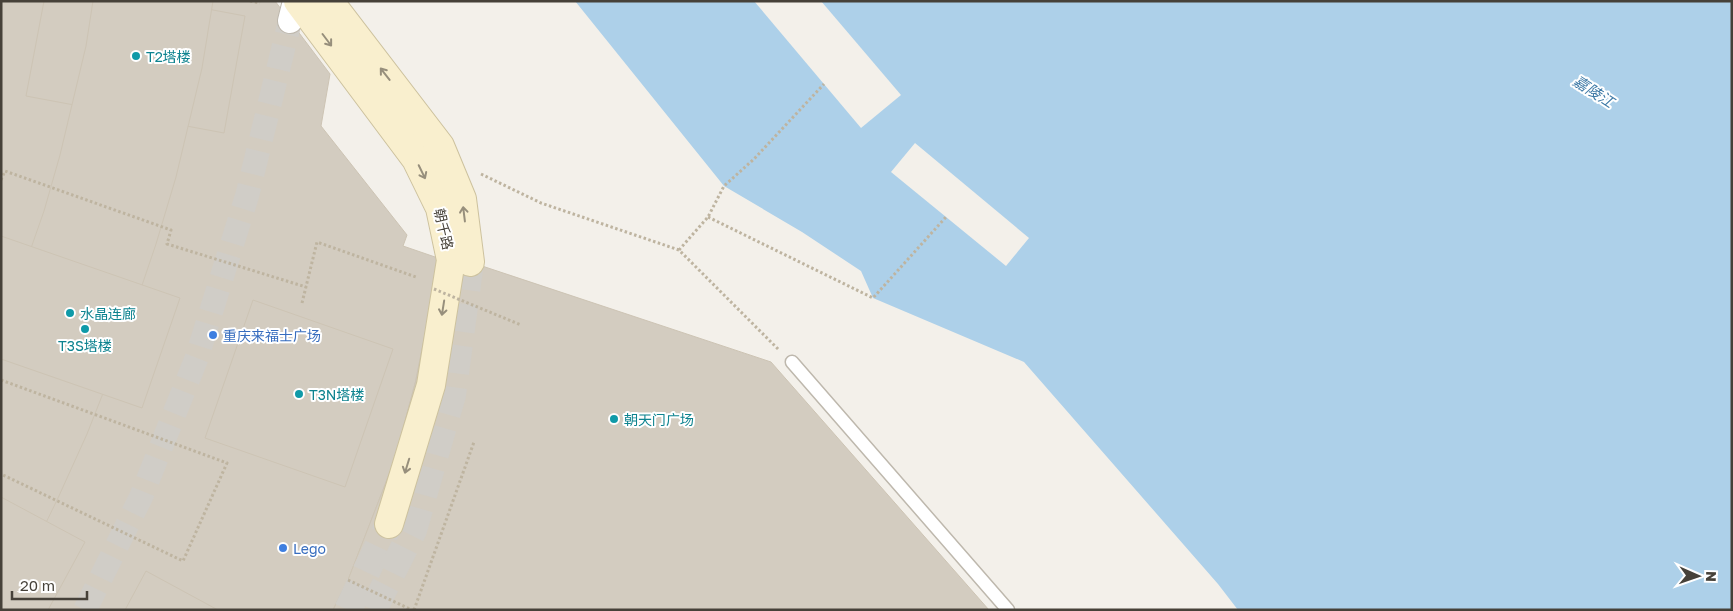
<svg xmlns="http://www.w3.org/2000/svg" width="1733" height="611" font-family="'Golos Text','Noto Sans SC',sans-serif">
<rect width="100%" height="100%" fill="#f3f0ea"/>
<path fill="#add0e9" d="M575 1H1732V610H1238L1218 584 1024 362 873 298 861 271 802 232 724 186Z"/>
<g fill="#f3f0ea">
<path d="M754 1H821L901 95 861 128Z"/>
<path d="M915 143 1029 238 1006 266 891 172Z"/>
</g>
<g fill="#d3ccc0" stroke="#cdc4b4">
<path d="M1 1H275L330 74 321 126 407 235 403 246 438 258 434 289 416 380 395 459 348 580 333 610H1Z"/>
<path d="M44 1H165L245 16 224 133 26 96Z"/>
<path d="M93 1H213L202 68 176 177 156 244 136 303 111 373 87 434 58 498 25 566 1 608V334L44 211 60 155 86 46Z"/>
<path d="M1 236 180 298 142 408 1 359Z"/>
<path d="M470 262 771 362 989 610H333L348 580 395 459 416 380 434 289Z"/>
<path d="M253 300 393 349 345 487 205 438Z"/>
<path d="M1 497 85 542 48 610H1Z"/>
<path d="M146 571 218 610H125Z"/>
</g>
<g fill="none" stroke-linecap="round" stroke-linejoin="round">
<path stroke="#d0cdc7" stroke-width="24" stroke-dasharray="24 12" stroke-linecap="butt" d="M85 610 141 497 197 357 247 196 290 21"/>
<g stroke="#d0cdc7" stroke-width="28" stroke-dasharray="28 14" stroke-linecap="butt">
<path d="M348 610 389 524"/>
<path d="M373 610 413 530 452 395 470 262"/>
</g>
<g stroke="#beb8ad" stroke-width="15">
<path id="service" d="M792 362 1008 610"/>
</g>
<g stroke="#beb8ad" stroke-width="26">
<path id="minor" d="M290 21 295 1"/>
</g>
<g stroke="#cdc29e" stroke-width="30">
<g id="secondary">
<path d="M298 1 416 159 440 208 451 260 431 385 389 524"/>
<path d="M329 1 440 146 462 199 470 262"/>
</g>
</g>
<g stroke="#beb4a0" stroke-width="3" stroke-dasharray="2.5 2.5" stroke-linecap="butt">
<path d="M250 1 260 3"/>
<path d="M481 174 541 203 679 250 779 350"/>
<path d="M1 180 5 171 171 230 167 244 306 287"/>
<path d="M708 217 873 298 946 217"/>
<path d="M679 250 708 217 724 186 754 159 824 84"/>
<path d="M302 303 317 242 416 277"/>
<path d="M1 380 227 463 183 561 1 474"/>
<path d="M414 610 474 442"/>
</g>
<use href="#service" stroke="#fff" stroke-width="12"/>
<use href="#minor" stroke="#fff" stroke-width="24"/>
<use href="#secondary" stroke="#f9efce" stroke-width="28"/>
<g stroke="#beb4a0" stroke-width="3" stroke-dasharray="2.5 2.5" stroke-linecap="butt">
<path d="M434 289 521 325"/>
<path d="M348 580 412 610"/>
</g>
</g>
<defs><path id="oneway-shaft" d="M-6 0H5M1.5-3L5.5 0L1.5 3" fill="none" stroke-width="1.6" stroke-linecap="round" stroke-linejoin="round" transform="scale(1.25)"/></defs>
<g stroke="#978f7c">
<use href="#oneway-shaft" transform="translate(327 40) rotate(53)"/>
<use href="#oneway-shaft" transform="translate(385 74) rotate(-128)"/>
<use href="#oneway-shaft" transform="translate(422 172) rotate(64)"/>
<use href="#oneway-shaft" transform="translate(464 214) rotate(-97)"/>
<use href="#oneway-shaft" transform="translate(443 308) rotate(99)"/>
<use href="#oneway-shaft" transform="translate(407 466) rotate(107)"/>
</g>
<g fill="#0f9aa8" stroke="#fff" stroke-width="2">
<circle cx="136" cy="56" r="5"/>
<circle cx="70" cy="313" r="5"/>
<circle cx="85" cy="329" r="5"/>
<circle cx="299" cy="394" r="5"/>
<circle cx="614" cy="419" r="5"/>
</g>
<g fill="#3f7fe0" stroke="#fff" stroke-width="2">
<circle cx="213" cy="335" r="5"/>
<circle cx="283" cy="548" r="5"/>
</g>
<g text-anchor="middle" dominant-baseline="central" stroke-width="4" stroke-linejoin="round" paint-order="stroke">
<g font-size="14" fill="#0d838f" stroke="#fff" text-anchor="start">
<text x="146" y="56">T2塔楼</text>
<text x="80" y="313">水晶连廊</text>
<text x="85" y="345" text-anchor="middle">T3S塔楼</text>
<text x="309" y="394">T3N塔楼</text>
<text x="624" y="419">朝天门广场</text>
</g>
<g font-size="14" fill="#464139" stroke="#fff">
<text transform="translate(444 229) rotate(77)">朝千路</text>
</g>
<g font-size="14" fill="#366cbe" stroke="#fff" text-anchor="start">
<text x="223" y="335">重庆来福士广场</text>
<text x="293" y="548">Lego</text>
</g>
<g font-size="15" font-style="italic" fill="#3d79a6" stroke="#fff">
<text transform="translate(1594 91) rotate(33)">嘉陵江</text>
</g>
</g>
<rect width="1733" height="611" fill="none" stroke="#464139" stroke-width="5"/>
<g transform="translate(1698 576) rotate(92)" stroke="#ffffff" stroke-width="4" paint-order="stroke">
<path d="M0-4L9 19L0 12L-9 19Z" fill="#464139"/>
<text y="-8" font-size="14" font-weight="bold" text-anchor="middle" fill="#464139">N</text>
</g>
<path d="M12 591v8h75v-8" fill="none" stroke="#464139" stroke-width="2.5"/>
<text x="20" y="591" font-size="15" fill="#464139" stroke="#ffffff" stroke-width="4" paint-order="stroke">20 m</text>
</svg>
